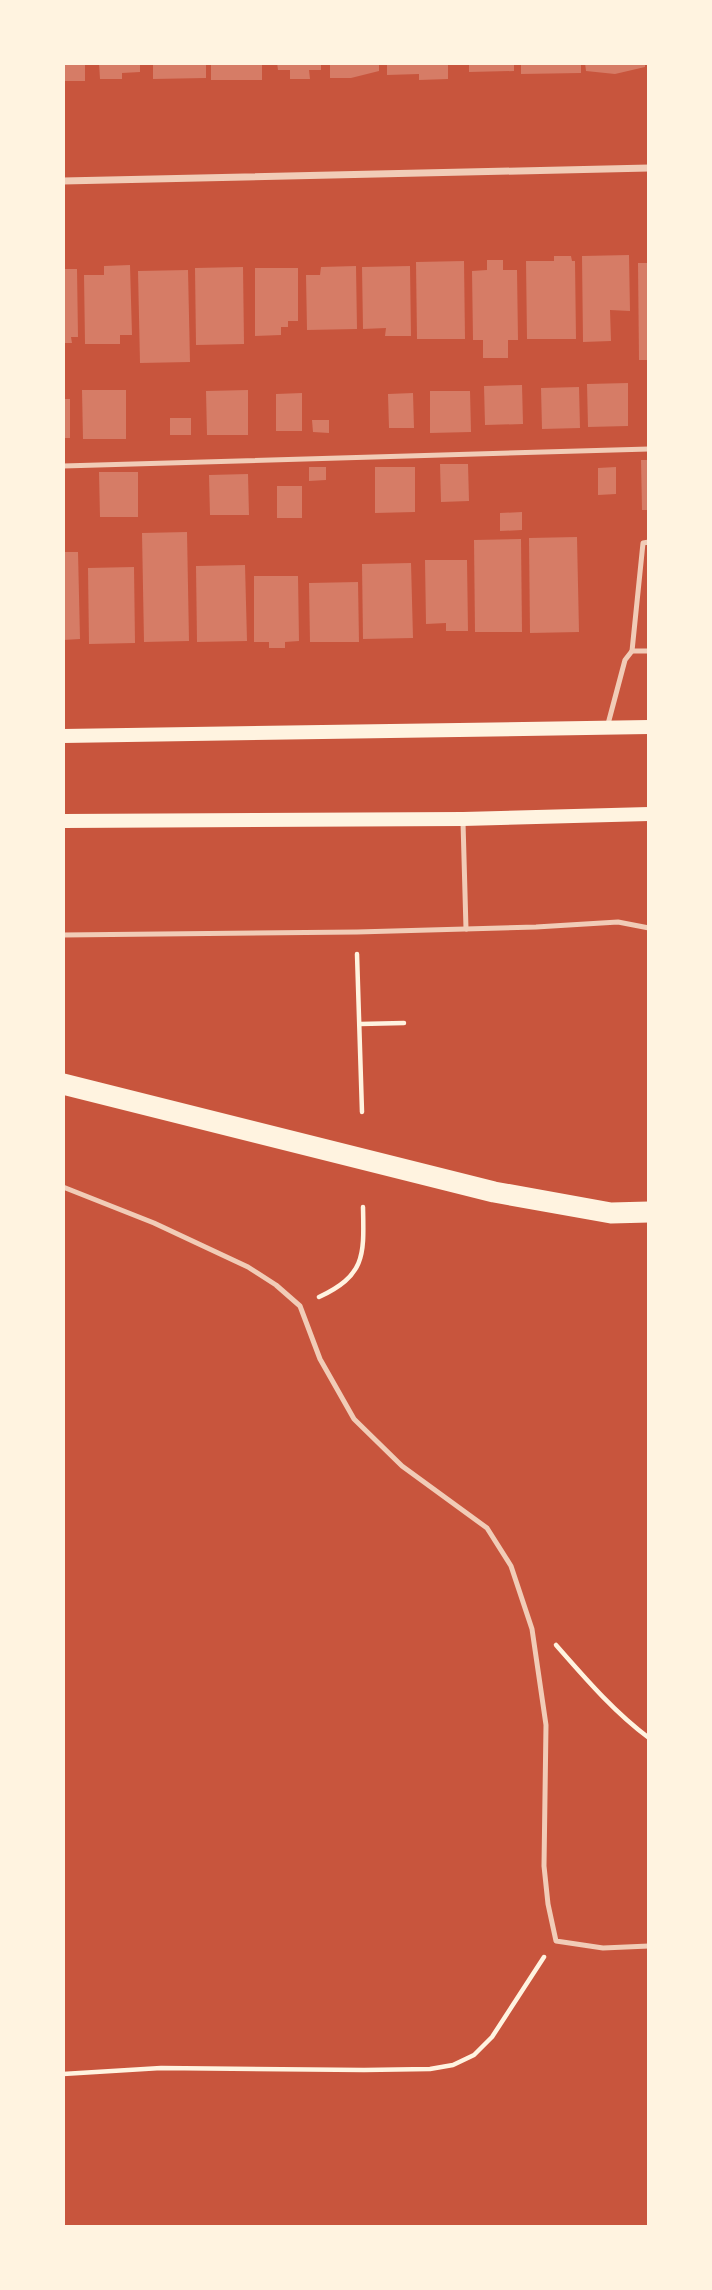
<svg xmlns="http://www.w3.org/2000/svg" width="712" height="2290" font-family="Rubik,sans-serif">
<rect width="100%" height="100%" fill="#c8553d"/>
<g fill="#d67c66">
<rect x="63" y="63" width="22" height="18"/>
<path d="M99 63H140V72L122 73V79H100Z"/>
<path d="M153 63H206V78L153 79Z"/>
<rect x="211" y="63" width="51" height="17"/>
<path d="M277 63H321V70H309L310 79H290V70H278Z"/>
<path d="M330 63H379V71L351 78H330Z"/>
<path d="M387 63H448V79L419 80V74L387 75Z"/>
<path d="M469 63H514V71L469 72Z"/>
<path d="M521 63H581V73L521 74Z"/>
<path d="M585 63H645V67L615 74 586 71Z"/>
<path d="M629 255 630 311 610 310 611 341 583 342 582 256Z"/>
<path d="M554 256H571L572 261H575L576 339H527L526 261H554Z"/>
<path d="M487 260H503V270H517L518 340H508V358H483V340H473L472 271 487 270Z"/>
<path d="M464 261 465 339H417L416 262Z"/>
<path d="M638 263H649V360H639Z"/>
<path d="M130 265 132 335H120V344H85L84 275H104V266Z"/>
<path d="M356 266 357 329 307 330 306 275H320L321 267Z"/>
<path d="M410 266 411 336H385L386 328 363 329 362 267Z"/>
<path d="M243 267 244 344 196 345 195 268Z"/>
<path d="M255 268H298V321H288V327H281V335L255 336Z"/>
<path d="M63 269H77L78 337H71L72 343H63Z"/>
<path d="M188 270 190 362 140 363 138 271Z"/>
<path d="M628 383V426L588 427 587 384Z"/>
<path d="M522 385 523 424 485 425 484 386Z"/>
<path d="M579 387 580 428 542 429 541 388Z"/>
<path d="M82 390H126V439H83Z"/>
<path d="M248 390V435H207L206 391Z"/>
<path d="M430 391H470L471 432 430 433Z"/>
<path d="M302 393V431H276V394Z"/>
<path d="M413 393 414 428H389L388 394Z"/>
<rect x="63" y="399" width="7" height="39"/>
<rect x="170" y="418" width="21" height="17"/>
<path d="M312 420H329V433L313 432Z"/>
<path d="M641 460H649V510H642Z"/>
<path d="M440 464H468L469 501 441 502Z"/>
<path d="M309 467H326V480L309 481Z"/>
<path d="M375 467H415V512L375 513Z"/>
<path d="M616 467V494L598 495V468Z"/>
<path d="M99 472H138V517H100Z"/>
<path d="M248 474 249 515H210L209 475Z"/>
<rect x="277" y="486" width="25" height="32"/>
<path d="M522 512V530L500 531V513Z"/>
<path d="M187 532 189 641 144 642 142 533Z"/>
<path d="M577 537 579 632 530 633 529 538Z"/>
<path d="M521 539 522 632H475L474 540Z"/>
<path d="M63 552H78L80 639 63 640Z"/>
<path d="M425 560H467L468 631H446V623L426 624Z"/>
<path d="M411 563 413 638 363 639 362 564Z"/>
<path d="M245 565 247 641 197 642 196 566Z"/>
<path d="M134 567 135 643 89 644 88 568Z"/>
<path d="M254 576H298L299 641 285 642V648H269V642H254Z"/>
<path d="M358 582 359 642H310L309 583Z"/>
</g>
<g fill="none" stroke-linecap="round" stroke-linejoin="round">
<g stroke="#fff3e0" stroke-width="4.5">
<path d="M357 954 362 1112"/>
<path d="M360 1024 404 1023"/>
<path d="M319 1297C366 1275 364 1255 363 1207"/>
<path d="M556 1645C585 1678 614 1712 649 1738"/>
<path d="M63 2074 161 2068 364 2070 430 2069 453 2065 474 2055 492 2037 544 1957"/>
</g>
<g stroke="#f1ccb7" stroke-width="5">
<path d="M63 466 649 449"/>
<path d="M649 542 643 543 632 651H649"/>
<path d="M608 724 625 660 632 651"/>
<path d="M463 822 466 929"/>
<path d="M63 935 357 932 536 927 618 922 649 928"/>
<path d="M63 1187 154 1223 248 1267 276 1285 300 1306 320 1359 354 1419 402 1466 487 1528 511 1566 532 1629 546 1725 544 1866 548 1904 556 1941 603 1948 649 1946"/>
</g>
<path stroke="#f1ccb7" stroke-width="7" d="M63 181 649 168"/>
<g stroke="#fff3e0" stroke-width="14">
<path d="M63 736 649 727"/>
<path d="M63 821 463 819 649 814"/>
</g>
<path stroke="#fff3e0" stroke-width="21" d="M63 1084 494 1192 611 1213 649 1212"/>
</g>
<rect width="712" height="2290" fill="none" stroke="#fff3e0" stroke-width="130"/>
</svg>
